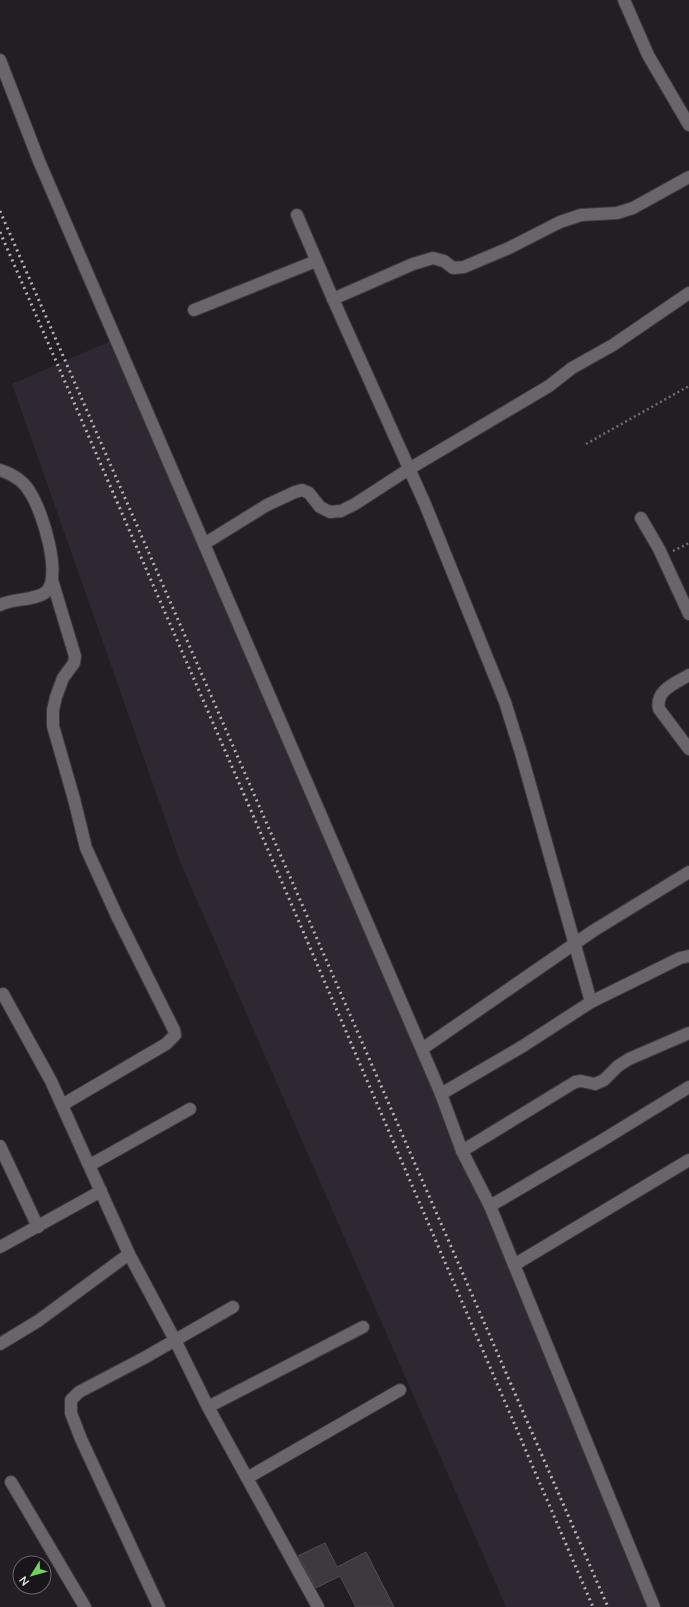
<svg xmlns="http://www.w3.org/2000/svg" width="689" height="1607" font-family="Mulish,sans-serif">
<rect width="100%" height="100%" fill="#221e23"/>
<path fill="#2f2731" d="M115 339 657 1607H506L181 864 12 384Z"/>
<path fill="#3d393e" stroke="#524d53" d="M325 1543 337 1567 366 1552 394 1607H356L340 1576 316 1588 298 1556Z"/>
<g fill="none" stroke-linecap="round" stroke-linejoin="round">
<g stroke="#3d393d" stroke-width="14">
<g id="minor">
<path d="M624 0 648 55 689 125"/>
<path d="M0 60 39 161 441 1094 462 1151 490 1206 654 1607"/>
<path d="M297 215 333 299 425 504 505 702 521 753 591 1002"/>
<path d="M333 299 413 264 433 258 444 261 453 268 464 267 509 248 560 222 581 215 617 213 633 208 689 177"/>
<path d="M194 310 316 261"/>
<path d="M0 470C12 474 25 482 31 494 42 511 62 574 47 591 37 601 12 598 0 605"/>
<path d="M641 518 659 549 689 614"/>
<path d="M204 544 267 505 295 492 302 490 309 493 320 507 330 512 341 511 355 504 409 469 549 386 572 368 613 345 689 293"/>
<path d="M52 580 75 656 74 663 63 678 56 697 53 710V726L74 799 86 848 117 916 174 1030 175 1035 166 1044 62 1105"/>
<path d="M689 675C676 683 655 690 659 709L689 749"/>
<path d="M3 994 51 1081 129 1254 175 1340 208 1407 318 1607"/>
<path d="M422 1049 593 931 689 872"/>
<path d="M441 1094 523 1046 591 1002 662 967 680 958 689 956"/>
<path d="M0 1146 38 1227"/>
<path d="M462 1151 575 1082 581 1081 595 1084 604 1080 618 1066 629 1059 689 1033"/>
<path d="M90 1165 190 1109"/>
<path d="M490 1206 601 1141 689 1087"/>
<path d="M0 1247 101 1191"/>
<path d="M514 1265 689 1160"/>
<path d="M0 1344 38 1321 129 1254"/>
<path d="M208 1407 363 1327"/>
<path d="M247 1478 400 1390"/>
<path d="M11 1482 85 1607"/>
<path d="M159 1607 81 1439 71 1413V1400L79 1392 144 1358 233 1307"/>
</g>
</g>
<g stroke="#706d71" stroke-width="2.5" stroke-dasharray="2 3" stroke-linecap="butt">
<path d="M586 444 689 386"/>
<path d="M673 551 689 543"/>
</g>
<use href="#minor" stroke="#6a656b" stroke-width="12"/>
<g stroke="#b6b3b6" stroke-width="3" stroke-dasharray="2 4" stroke-linecap="butt">
<path d="M0 211 608 1607"/>
<path d="M0 232 272 859 593 1607"/>
</g>
</g>
<g transform="translate(32 1575) rotate(233)"><circle r="19" fill="#19151a" stroke="#6c696d"/>
<path d="M0-3L7 15L0 10L-7 15Z" fill="#73d25d"/>
<text y="-6" font-size="11" font-weight="bold" text-anchor="middle" fill="#e9e6e9">N</text>
</g>
</svg>
